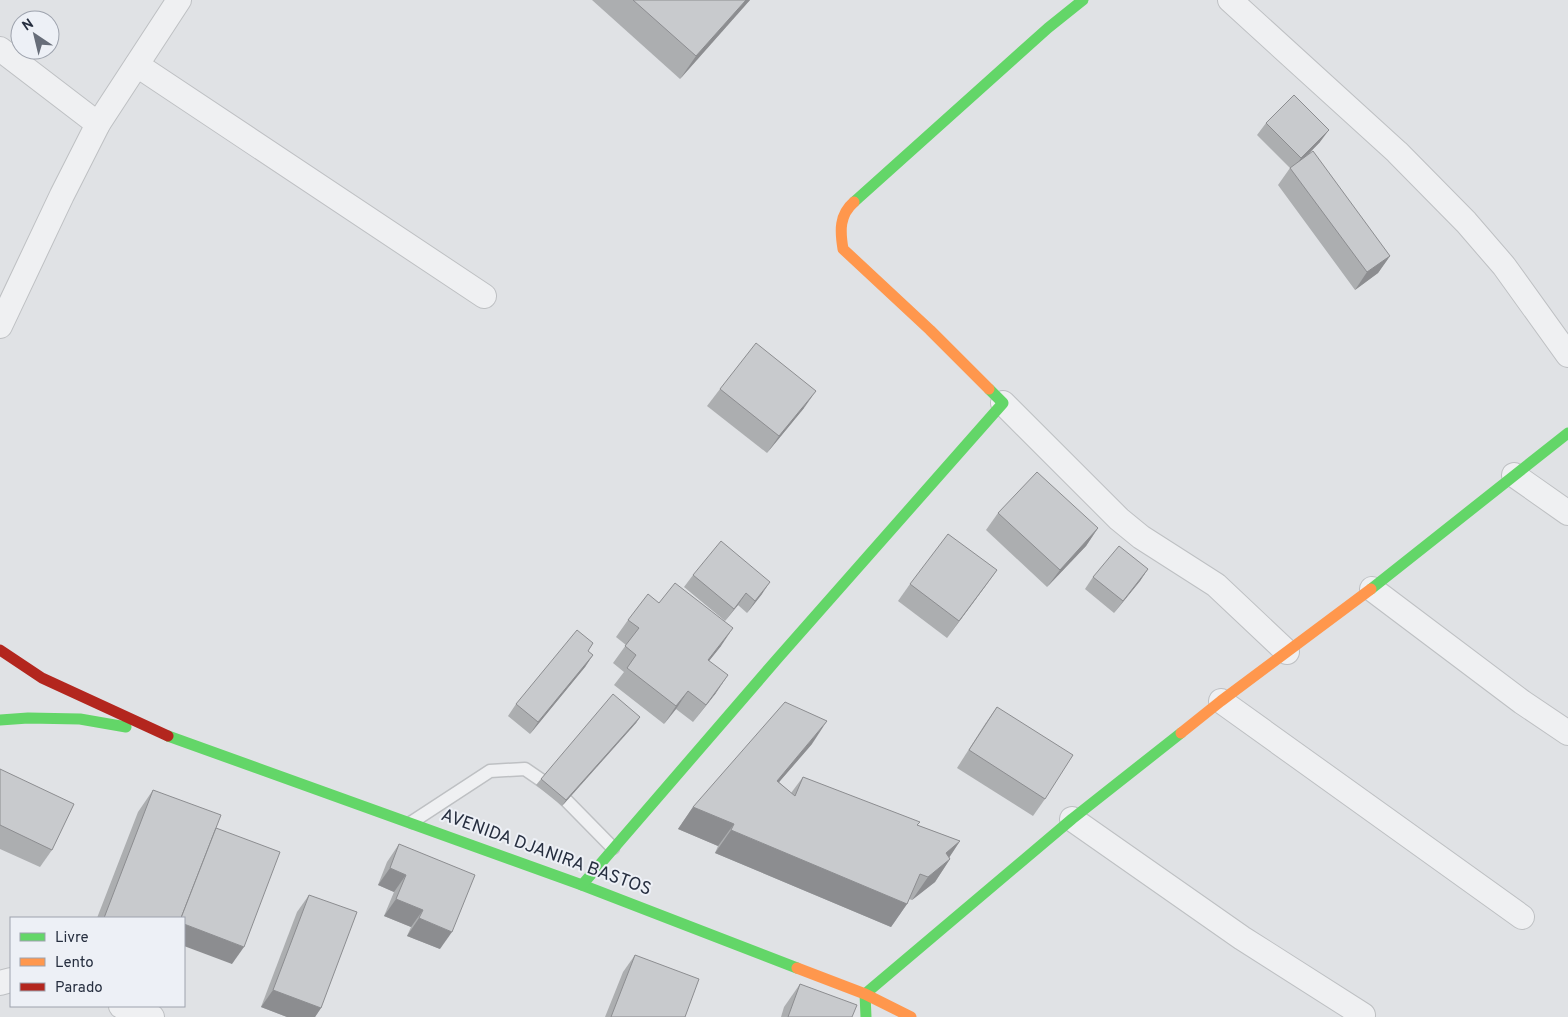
<svg xmlns="http://www.w3.org/2000/svg" width="1568" height="1017" font-family="Overpass,sans-serif">
<rect width="100%" height="100%" fill="#e0e2e5"/>
<g fill="none" stroke-linecap="round" stroke-linejoin="round">
<g stroke="#bec0c3" stroke-width="15">
<path id="lane" d="M412 822 490 771 525 769 557 791 613 848"/>
</g>
<g stroke="#bec0c3" stroke-width="26">
<g id="street">
<path d="M1230 0 1397 152 1466 222 1504 266 1568 355"/>
<path d="M0 49 98 124"/>
<path d="M137 65 484 296"/>
<path d="M0 326 62 195 98 124 179 0"/>
<path d="M1003 403 1119 519 1141 537 1216 585 1287 652"/>
<path d="M1514 475 1568 513"/>
<path d="M1372 589 1522 702 1568 733"/>
<path d="M1221 701 1522 917"/>
<path d="M1072 819 1242 938 1363 1015"/>
<path d="M0 983 11 980"/>
<path d="M121 1006 152 1017"/>
</g>
</g>
<use href="#lane" stroke="#eff0f2" stroke-width="12"/>
<use href="#street" stroke="#eff0f2" stroke-width="24"/>
<g stroke="#63d668" stroke-width="11">
<path d="M854 202 1048 28 1083 0"/>
<path d="M1371 589 1568 433"/>
<path d="M0 720 28 718 80 719 126 727"/>
<path d="M168 736 582 885 797 968"/>
<path d="M582 885 778 658 1003 403 989 389"/>
<path d="M866 1017 865 994 1072 819 1181 733"/>
</g>
<g stroke="#ff974d" stroke-width="11">
<path d="M854 202C839 215 840 231 843 249L930 330 989 389"/>
<path d="M1181 733 1221 701 1371 589"/>
<path d="M797 968 865 994 911 1017"/>
</g>
<path stroke="#b3261e" stroke-width="11" d="M0 650 42 678 168 736"/>
</g>
<g fill="#acaeb0">
<path d="M592 0H750L680 79Z"/>
<path d="M1266 123 1320 142 1306 156 1390 256 1378 273 1355 290 1278 185 1290 168 1257 135Z"/>
<path d="M720 389 804 408 767 453 707 406Z"/>
<path d="M998 513 1098 528 1086 546 1047 587 986 530Z"/>
<path d="M1148 569 1140 581 1114 613 1085 589 1093 577Z"/>
<path d="M997 570 947 638 898 601 910 584Z"/>
<path d="M693 575 762 594 747 613 738 605 725 621 684 587Z"/>
<path d="M659 603 721 646 709 661 716 693 693 722 676 709 664 724 614 685 624 672 613 663 626 645 616 637 628 620Z"/>
<path d="M593 643 588 651 593 655 585 667 530 734 508 716 516 704Z"/>
<path d="M997 707 1045 799 1033 816 957 768 985 724Z"/>
<path d="M640 717 636 723 562 806 536 785 541 779Z"/>
<path d="M812 744 779 782 791 793 803 777 917 825 960 841 949 857 950 859 935 882 912 900 909 899 907 904 891 927 715 853 718 846 678 829 693 807Z"/>
<path d="M0 769 52 850 40 867 0 849Z"/>
<path d="M153 790 216 828 232 964 184 918H97L138 812Z"/>
<path d="M399 844 440 949 407 936 411 927 384 916 394 892 378 885 387 862Z"/>
<path d="M309 895 321 1008 315 1017H287L261 1007 297 912Z"/>
<path d="M635 955 685 1017H605L623 972Z"/>
<path d="M800 984 852 1017H781L784 1007Z"/>
</g>
<g fill="#8c8d90">
<path d="M746 0H750L680 79 696 56Z"/>
<path d="M1329 130 1320 142 1293 170 1301 158Z"/>
<path d="M1390 256 1378 273 1355 290 1367 272Z"/>
<path d="M816 391 804 408 767 453 779 436Z"/>
<path d="M1098 528 1086 546 1047 587 1060 570Z"/>
<path d="M1148 569 1140 581 1114 613 1123 601Z"/>
<path d="M997 570 984 588 947 638 959 621Z"/>
<path d="M770 582 762 594 747 613 755 601Z"/>
<path d="M746 593 738 605 725 621Z"/>
<path d="M733 628 721 646 696 677 708 660Z"/>
<path d="M593 655 585 667 530 734 538 722Z"/>
<path d="M728 675 716 693 693 722 706 705Z"/>
<path d="M688 691 676 709 664 724 676 706Z"/>
<path d="M640 717 636 723 562 806 566 800Z"/>
<path d="M827 721 812 744 761 803 777 781Z"/>
<path d="M693 807 734 824 718 846 678 829Z"/>
<path d="M731 830 907 904 891 927 715 853Z"/>
<path d="M960 841 945 864 946 853Z"/>
<path d="M950 859 935 882 912 900 928 877Z"/>
<path d="M390 868 406 875 394 892 378 885Z"/>
<path d="M396 899 423 910 411 927 384 916Z"/>
<path d="M419 918 452 932 440 949 407 936Z"/>
<path d="M184 924 244 947 232 964 184 946Z"/>
<path d="M273 990 321 1008 315 1017H287L261 1007Z"/>
</g>
<g fill="#c8cacd" stroke="#8c8d90">
<path d="M633 0H746L696 56Z"/>
<path d="M1294 95 1329 130 1301 158 1266 123Z"/>
<path d="M1313 151 1390 256 1367 272 1290 168Z"/>
<path d="M756 343 816 391 779 436 720 389Z"/>
<path d="M1037 472 1098 528 1060 570 998 513Z"/>
<path d="M948 534 997 570 959 621 910 584Z"/>
<path d="M721 541 770 582 755 601 746 593 734 609 693 575Z"/>
<path d="M1119 546 1148 569 1123 601 1093 577Z"/>
<path d="M675 583 733 628 708 660 728 675 706 705 688 691 676 706 627 668 636 655 625 646 639 628 628 620 648 594 659 603Z"/>
<path d="M577 630 593 643 588 651 593 655 538 722 516 704Z"/>
<path d="M613 694 640 717 566 800 541 779Z"/>
<path d="M785 702 827 721 777 781 795 796 803 777 920 822 917 825 960 841 946 853 950 859 928 877 920 874 907 904 731 830 734 824 693 807Z"/>
<path d="M997 707 1073 755 1045 799 969 750Z"/>
<path d="M0 769 74 804 52 850 0 825Z"/>
<path d="M153 790 221 815 181 918H104Z"/>
<path d="M216 828 280 852 244 947 184 924V918H181Z"/>
<path d="M399 844 475 875 452 932 419 918 423 910 396 899 406 875 390 868Z"/>
<path d="M309 895 357 912 321 1008 273 990Z"/>
<path d="M635 955 699 979 685 1017H611Z"/>
<path d="M800 984 857 1005 852 1017H788Z"/>
</g>
<g text-anchor="middle" dominant-baseline="central" stroke-width="4" stroke-linejoin="round" paint-order="stroke">
<g font-size="18" fill="#262e3f" stroke="#edf0f6">
<text transform="translate(546 853) rotate(20)">AVENIDA DJANIRA BASTOS</text>
</g>
</g>
<rect x="10" y="917" width="175" height="90" fill="#edf0f6" stroke="#9da2ad"/>
<rect x="20" y="933" width="25" height="8" fill="#63d668" stroke="#9da2ad"/>
<text x="55" y="942" font-size="15" fill="#262e3f">Livre</text>
<rect x="20" y="958" width="25" height="8" fill="#ff974d" stroke="#9da2ad"/>
<text x="55" y="967" font-size="15" fill="#262e3f">Lento</text>
<rect x="20" y="983" width="25" height="8" fill="#b3261e" stroke="#9da2ad"/>
<text x="55" y="992" font-size="15" fill="#262e3f">Parado</text>
<g transform="translate(35 35) rotate(325)"><circle r="24" fill="#edf0f6" stroke="#9da2ad"/>
<path d="M0-4L9 19L0 12L-9 19Z" fill="#676d79"/>
<text y="-8" font-size="14" font-weight="bold" text-anchor="middle" fill="#262e3f">N</text>
</g>
</svg>
